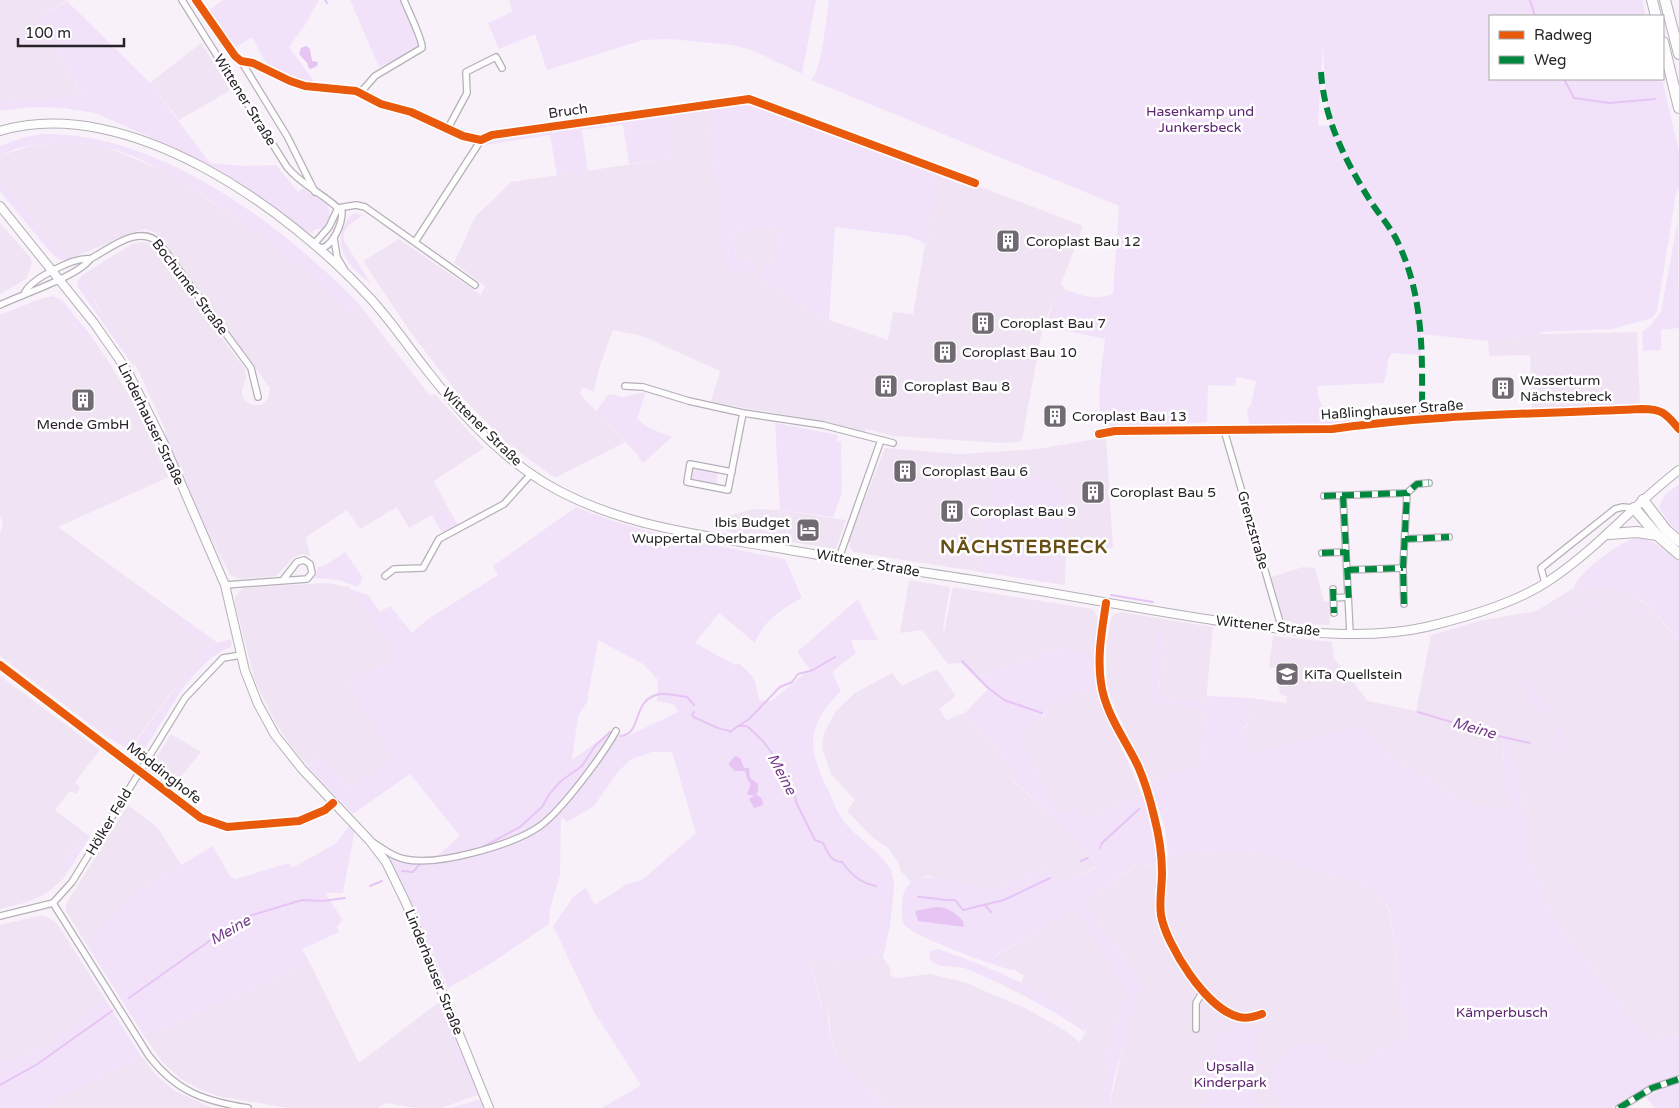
<svg xmlns="http://www.w3.org/2000/svg" width="1679" height="1108" font-family="'Varela Round',sans-serif">
<rect width="100%" height="100%" fill="#f8f1fa"/>
<g fill="#f0e4f4">
<path d="M0 0H67L38 18 83 98 23 99 0 103Z"/>
<path d="M201 43 230 88 229 91 179 120 150 83Z"/>
<path d="M709 105 725 273 759 263 736 259 734 232 778 228 775 265 761 281 829 320 888 340 893 312 913 314 925 244 929 245 934 169 1083 226 1061 284 1066 290 1055 299 1043 325 1022 440 1019 442 1001 443 893 436 866 429 864 432 827 422 711 402 720 371 642 336 613 330 599 368 594 392 582 387 580 394 625 442 555 478 508 444 455 390 411 333 363 261 399 239 481 295 485 286 454 263 475 217 511 182 673 158 667 111Z"/>
<path d="M74 141 102 145 169 173 262 236 310 274 349 311 359 304 430 396 435 394 484 448 434 481 447 506 409 528 397 507 360 529 347 510 306 537 310 556 302 554 294 557 276 576 240 579 230 575 202 514 199 516 189 492H192L181 464 138 370 84 284V274L132 244 140 242 149 243 157 249 245 369 246 376 242 392 244 400 252 405H262L268 398 270 388 156 233 146 229 136 231 70 259 68 253 56 248 0 176V157L2 155 30 146Z"/>
<path d="M0 223 30 257 32 264 26 279 0 294Z"/>
<path d="M51 298 55 299 85 340 91 336 105 356 139 412 169 477 58 527 165 605 169 615 208 646 185 674 181 671 179 673 189 681 183 688 175 681 176 687 133 744 113 729 107 737 0 656V533L3 525 0 516V315L37 300Z"/>
<path d="M1637 332 1640 404 1532 411 1530 355 1489 356 1488 341 1540 334Z"/>
<path d="M1106 437 1113 548H1066L1065 585 1058 584 1059 482 994 472 980 572 853 552 850 547 849 540 885 448 960 454 1038 449Z"/>
<path d="M753 509 780 510 846 520 836 549 727 532 730 515Z"/>
<path d="M1303 567 1315 568 1324 602 1329 601 1330 625 1291 624V621H1284L1271 577Z"/>
<path d="M909 580 950 587 943 628 944 633 953 587 1093 609 1098 617 1094 653 1059 648 976 678 961 663 948 664 922 630 900 633Z"/>
<path d="M327 583 349 587 397 658 348 683 394 761 349 789 319 756 308 766 293 749 275 722 255 681 235 604V597L243 588Z"/>
<path d="M1598 587 1617 588 1633 594 1652 609 1679 642V1037L1652 1039 1636 1025 1555 920 1531 863 1513 743 1509 735H1503L1504 770 1510 812 1468 804 1386 754 1359 727 1247 755 1244 730 1249 722 1251 698 1286 703 1287 696 1281 695 1276 679 1277 668 1269 667 1273 636 1332 642 1334 658 1368 701 1416 711 1431 635 1479 621 1536 611 1574 588 1576 590Z"/>
<path d="M1121 612 1213 627 1206 702 1164 699 1159 694 1162 633 1150 701 1205 708 1200 763 1150 782 1112 701 1107 684 1106 651 1110 622 1114 614Z"/>
<path d="M937 669 956 696 939 709 947 721 957 715 964 714 1016 770 1011 779 1064 827 1076 845 1093 860 1097 866 1075 878 1065 880 1047 871 1039 870 993 891 928 876 919 877 911 882 901 871 898 862 888 848 872 837 847 811 855 800 831 774 822 748 824 733 836 711 855 693 892 673 902 686Z"/>
<path d="M0 676 100 750 75 782 80 788 76 794 70 791 55 810 85 833 62 865 69 870 63 879 47 893 28 902 0 909Z"/>
<path d="M1074 691 1097 692 1142 794 1087 819 1060 814 1025 751 1022 736 1031 725 1044 716 1047 708Z"/>
<path d="M171 734 201 752 169 791 147 773Z"/>
<path d="M128 805 158 828 181 865 144 887 85 942 66 911V904Z"/>
<path d="M1228 850 1253 853 1356 880 1380 894 1390 914 1407 1036 1355 1065 1334 1059 1321 1045 1269 1091 1283 1101 1285 1108H1109L1139 977 1084 903 1136 865 1157 864 1168 856Z"/>
<path d="M1077 908 1125 992 1103 1063 1108 1068 1099 1108H891L850 1076 842 1066 831 1038 828 1006H822L810 962 822 959 849 963 877 956 887 940 883 957 891 970 889 975 897 978 930 974 964 982 1027 1009 1064 1030 1080 1042 1086 1032 1083 1026 1067 1017 1070 1011 1021 984 1024 976 994 957Z"/>
<path d="M38 916H45L57 923 105 999 53 1042 16 1060 0 1063V925Z"/>
<path d="M310 963 359 1063 435 1005 474 1096 442 1108H417L386 1103 377 1108H289L222 1097 201 1090 181 1079 162 1062 143 1034 169 1026Z"/>
<path d="M141 1056 157 1076 175 1091 212 1108H43Z"/>
</g>
<g fill="#f2e2f9" fill-rule="evenodd">
<path d="M223 0H319L305 25 289 47 316 84 294 80 265 65 266 63 252 37 234 49 208 11Z"/>
<path d="M350 0H401L420 47 411 53 379 67Z"/>
<path d="M509 0H816L802 74 752 50 732 45 670 39 643 40 547 70 535 34 499 49 488 23 512 12Z"/>
<path d="M829 0H1642L1646 16H1490V79H1662L1679 151V192L1677 188 1657 311 1652 318 1612 329 1540 332V334L1488 341 1421 334V355L1392 353C1384 361 1390 374 1383 383L1317 386C1318 403 1323 407 1332 420L1350 419 1349 425 1326 427 1249 424 1247 409 1251 405 1256 381 1237 377 1235 386 1208 385 1207 422 1106 429C1093 412 1103 361 1105 339L1045 326 1055 299 1066 290C1084 296 1095 301 1113 294L1119 206 811 80C822 71 826 18 829 0ZM1323 43 1325 87 1330 126 1318 125Z"/>
<path d="M67 1 150 83 210 163 243 166 276 165 298 192 303 188 328 205 330 216 323 228 313 230V233L308 232 242 185 173 147 95 113 63 108 32 107 0 111V103L23 99 83 97 38 18Z"/>
<path d="M742 101 758 103 934 169 929 245 908 236 835 227 829 320 761 281 764 263 775 265 778 228 734 232 736 259 759 263 755 273 725 274 709 105Z"/>
<path d="M667 111 673 158 629 164 623 125 610 126 609 119Z"/>
<path d="M605 120 607 127 582 130 588 171 557 175 550 135 486 145 485 140Z"/>
<path d="M42 134C159 132 281 224 359 304L349 311C307 271 264 237 217 205 181 180 145 157 103 146 84 141 66 142 47 144 31 145 13 147 0 157V146L24 137Z"/>
<path d="M0 176 56 248 68 253 70 259 60 260 50 252 0 191Z"/>
<path d="M355 213 363 215C356 222 342 224 344 241L371 284C353 270 334 252 343 228 346 221 348 216 355 213Z"/>
<path d="M1678 220 1679 328 1661 330V350L1643 351 1642 332 1650 326 1661 312Z"/>
<path d="M84 274C83 299 136 351 134 367L78 287 77 281Z"/>
<path d="M52 296 62 300 91 336 85 340 55 299 37 300Z"/>
<path d="M646 392 637 419 649 428 672 437 643 463 636 453 596 411 609 394 623 397Z"/>
<path d="M775 423 838 435 837 441 841 442 842 493 833 517 780 510Z"/>
<path d="M165 428 193 492H189C183 480 163 439 165 428Z"/>
<path d="M694 467 718 471 716 486 690 479 691 469Z"/>
<path d="M994 471 1060 482 1058 584 980 572Z"/>
<path d="M1679 484V532L1669 523 1659 507 1665 495Z"/>
<path d="M447 506 458 525 442 533 432 515Z"/>
<path d="M576 507C643 535 715 545 785 559L802 598C784 607 761 623 755 643L719 613 695 643 735 665 739 663 754 678 759 700 771 701 810 669 797 652 858 599 878 640H851L856 653 832 672 841 691C808 724 806 745 826 786 831 796 835 808 841 817 854 837 879 849 891 870 897 883 892 903 891 916 890 931 887 947 875 957L849 963 822 959 810 962 821 1006H828C826 1059 852 1079 891 1108H602L641 1085 594 1012 553 926 574 896 586 888 595 905 627 884 642 880 696 833 672 752H652L630 760 618 772 594 806 567 822 561 817 560 875 550 909 549 924 490 964 448 988 412 904 380 848C384 851 388 856 393 858 414 866 458 862 478 854L468 852 437 856 460 836 410 774 353 814 308 767 319 756 349 789 393 760 348 683 397 658 350 589 368 595 380 612 390 606 412 633 428 619 498 575 493 566ZM598 640 643 664 658 680 657 701 673 704 678 712 628 736 609 733 572 760 578 716 587 702Z"/>
<path d="M202 513 227 572 199 516Z"/>
<path d="M1635 538C1653 538 1666 550 1679 561V642C1645 597 1634 583 1575 590L1574 588C1578 572 1619 543 1635 538Z"/>
<path d="M345 552 363 578 358 587 339 580 315 578 318 567 326 565Z"/>
<path d="M1603 600C1618 601 1653 608 1652 628L1648 629 1646 626 1649 622C1635 609 1613 596 1593 604 1586 607 1579 613 1574 618L1571 614 1587 603Z"/>
<path d="M165 605 218 643 230 639 232 643 231 647C213 653 201 667 189 681L179 674 181 671 185 674 208 646 169 615Z"/>
<path d="M1160 629 1162 633 1159 694 1164 699 1206 702 1207 696 1251 698 1249 721 1244 728 1247 755 1359 726 1386 754 1468 804 1509 811 1504 770 1503 735H1509L1513 743 1531 863 1555 920 1636 1025 1652 1039 1679 1037V1076L1624 1099 1612 1108H1285L1283 1101 1269 1092V1078L1286 1048 1299 1045H1321L1334 1059 1355 1065 1407 1036 1390 912 1380 894 1356 880 1253 853 1228 850 1168 856 1165 828 1150 782 1200 763 1205 709 1150 702 1156 633Z"/>
<path d="M1539 643 1544 648 1543 649 1539 645 1536 649C1523 677 1529 685 1546 708L1551 706 1553 709 1549 713 1535 711C1519 698 1527 656 1539 643Z"/>
<path d="M1059 648 1094 653 1097 692 1074 691 1047 708C1043 720 1030 726 1022 736L1025 751 1060 814 1078 805 1087 819 1142 794C1150 817 1155 840 1157 864L1135 865 1084 903 1139 977V992L1114 1078 1109 1108H1099L1108 1068 1103 1063 1125 992 1077 909 994 956 1014 970H1012C997 967 909 935 904 924 901 918 902 910 902 905 902 891 907 884 919 877L938 878 993 891 1039 870 1047 871 1065 880 1075 878 1097 867 1093 860 1076 845 1064 827 1011 778 1016 770 964 714 988 689 976 678Z"/>
<path d="M174 680 183 688 145 748 133 752 107 737 113 729 134 744 176 688 172 684Z"/>
<path d="M1558 715 1559 717 1556 720 1563 729 1568 728 1559 740 1562 752 1558 755 1582 786 1581 788 1556 756 1555 718Z"/>
<path d="M351 824 355 829 343 893H325L343 920 337 926 339 932 302 949 310 963 169 1026 143 1034 85 942 90 937 144 887 213 846 230 876 236 879 289 863 292 868 335 844Z"/>
<path d="M85 833 90 837 69 870 62 866Z"/>
<path d="M938 949C984 965 1030 984 1071 1011L1068 1017 1083 1026 1085 1034C1075 1020 983 974 964 968 952 965 937 970 929 958L931 951Z"/>
<path d="M105 999 141 1056 43 1108H0V1063C42 1056 73 1025 105 999Z"/>
<path d="M442 1001 479 1095 474 1096 435 1005Z"/>
<path d="M1233 1022 1259 1029 1256 1108H1206L1205 1053H1216V1034L1233 1033Z"/>
<path d="M1679 1081V1108H1655L1646 1097Z"/>
<path d="M481 1099 485 1108H451Z"/>
</g>
<g fill="#e6c4f4">
<path d="M306 46 310 49 312 61 318 62 317 66 311 69 308 67V64L299 54 301 48Z"/>
<path d="M735 756 740 758 744 768H749L750 778 758 784V791L756 794 762 799 763 805 754 808 749 799 754 796 747 794 751 784 748 781 745 771H735L728 764Z"/>
<path d="M936 907C947 907 955 912 963 921L964 927 918 921 915 911Z"/>
</g>
<g fill="none" stroke-linecap="round" stroke-linejoin="round">
<g stroke="#e6c4f4" stroke-width="2">
<path d="M325 0 327 3"/>
<path d="M1530 0 1535 16"/>
<path d="M1564 79 1574 98 1610 103 1655 99"/>
<path d="M1111 595 1153 602"/>
<path d="M962 661 987 687 1004 700 1042 713"/>
<path d="M694 712 692 715 695 718C706 721 716 730 727 730L730 732 738 726H747L763 741 774 756 787 783 795 793 796 802 815 840 823 843C828 852 830 862 842 862 852 875 860 883 876 886"/>
<path d="M1418 712 1498 736 1530 743"/>
<path d="M740 725 749 719 780 687 792 682 798 674 813 670 835 657"/>
<path d="M621 736C642 734 632 702 656 695 664 692 678 696 687 697L694 705"/>
<path d="M483 847 520 827 542 807 550 793 561 781 582 766 595 746 610 732 612 733"/>
<path d="M1100 848 1102 843 1139 809"/>
<path d="M1081 861 1088 858"/>
<path d="M402 871 413 872 419 865"/>
<path d="M370 886 382 881"/>
<path d="M918 897C931 897 942 901 955 900L963 910 1004 900 1050 878"/>
<path d="M985 905 991 912"/>
<path d="M129 998 229 927 249 916 302 900 323 901 345 898"/>
<path d="M0 1085 36 1065 112 1011"/>
</g>
<g stroke="#b5b0b7" stroke-width="8">
<g id="minor">
<path d="M182 0 287 167C302 186 325 194 342 212 342 224 334 243 323 248L317 247"/>
<path d="M196 0 235 56 241 61 253 63 290 81 305 86 356 91 381 104 411 112 463 136 481 140 492 135 749 99 975 183"/>
<path d="M241 61 287 136 315 192"/>
<path d="M361 92 375 76 422 48C423 40 408 11 404 0"/>
<path d="M447 130 467 93 466 72 496 57 502 68"/>
<path d="M338 208 356 205 365 207 475 285"/>
<path d="M334 238 337 257 344 269"/>
<path d="M415 242 481 140"/>
<path d="M314 244 329 227 338 208"/>
<path d="M25 292C33 278 74 257 90 259"/>
<path d="M0 305C20 295 79 276 90 259 111 248 140 223 160 244L251 368 258 397"/>
<path d="M625 386 643 387 689 401 743 413 823 425 893 443"/>
<path d="M1224 430 1282 629"/>
<path d="M1099 434 1115 431 1332 429C1434 414 1539 414 1642 409 1663 409 1666 414 1679 429"/>
<path d="M732 472 690 464 687 482 728 490 743 413"/>
<path d="M1324 496 1407 493 1417 484 1429 483"/>
<path d="M1343 496 1350 633"/>
<path d="M1405 539 1449 537"/>
<path d="M1322 553 1346 552"/>
<path d="M839 558 881 440"/>
<path d="M1347 570 1403 568"/>
<path d="M385 576 394 569 423 568 439 539 504 504 531 474"/>
<path d="M1545 583 1541 568 1615 509 1623 507 1634 508"/>
<path d="M225 585 307 579 312 573 310 564 304 560 297 562 283 580"/>
<path d="M1333 589 1334 613"/>
<path d="M1334 598 1348 597"/>
<path d="M1106 603C1102 630 1097 656 1101 683 1105 713 1125 739 1138 766 1145 782 1150 799 1154 816 1159 835 1162 854 1162 873 1162 887 1159 901 1161 915 1166 945 1207 1010 1239 1017 1247 1019 1254 1017 1262 1014"/>
<path d="M1404 604 1403 568 1407 493"/>
<path d="M0 665 201 818 227 827 299 821 325 810 333 803"/>
<path d="M374 843C383 849 393 857 404 859 436 867 513 845 540 826 561 811 603 755 616 731"/>
<path d="M53 903 149 1056C177 1092 204 1101 248 1108"/>
<path d="M0 916 53 903 72 882 185 698 223 658 241 655"/>
<path d="M1196 1029V1003L1203 991"/>
<path d="M1619 1108 1652 1088 1679 1079"/>
</g>
</g>
<g stroke="#b5b0b7" stroke-width="10">
<g id="secondary">
<path d="M0 131C128 93 288 209 370 298 392 322 409 348 429 373 461 414 500 456 545 483 613 524 694 534 771 547 821 555 870 565 920 572 1020 586 1119 606 1219 621 1286 630 1359 642 1426 627 1464 618 1518 602 1550 580 1597 549 1634 504 1679 470"/>
<path d="M0 206 94 323 128 372 164 444 225 585 245 671 258 704 275 735 302 769 370 841 386 862 406 903 489 1108"/>
</g>
</g>
<g stroke="#b5b0b7" stroke-width="12">
<g id="motorway">
<path d="M1652 0 1656 16"/>
<path d="M1665 0 1679 54"/>
<path d="M1663 42 1679 108"/>
<path d="M1643 500 1666 530 1679 541"/>
<path d="M1634 508 1657 535 1679 554"/>
<path d="M1609 534 1637 532 1657 535"/>
</g>
</g>
<use href="#minor" stroke="#fefdfe" stroke-width="5.5"/>
<use href="#secondary" stroke="#fefdfe" stroke-width="8"/>
<use href="#motorway" stroke="#fefdfe" stroke-width="10"/>
<g stroke="#00873e" stroke-width="6" stroke-dasharray="12 6" stroke-linecap="butt">
<path d="M1321 72C1324 120 1346 162 1371 202 1381 217 1393 230 1400 247 1425 303 1422 360 1422 420"/>
<path d="M1324 496 1407 493 1417 484 1429 483"/>
<path d="M1343 496 1349 603"/>
<path d="M1405 539 1449 537"/>
<path d="M1322 553 1346 552"/>
<path d="M1347 570 1403 568"/>
<path d="M1333 589 1334 613"/>
<path d="M1404 604 1403 568 1407 493"/>
<path d="M1619 1108 1652 1088 1679 1079"/>
</g>
<g stroke="#fff" stroke-width="11">
<g id="cycleway">
<path d="M196 0 235 56 241 61 253 63 290 81 305 86 356 91 381 104 411 112 463 136 481 140 492 135 749 99 975 183"/>
<path d="M1099 434 1115 431 1332 429C1434 414 1539 414 1642 409 1663 409 1666 414 1679 429"/>
<path d="M1106 603C1102 630 1097 656 1101 683 1105 713 1125 739 1138 766 1145 782 1150 799 1154 816 1159 835 1162 854 1162 873 1162 887 1159 901 1161 915 1166 945 1207 1010 1239 1017 1247 1019 1254 1017 1262 1014"/>
<path d="M0 665 201 818 227 827 299 821 325 810 333 803"/>
</g>
</g>
<use href="#cycleway" stroke="#e8590c" stroke-width="8"/>
</g>
<defs>
<g id="building-square" transform="scale(1.25)"><rect x="-9" y="-9" width="18" height="18" rx="4" fill="#706b72" stroke="#fff"/><path d="M-4-6H4V6H1V3H-1V6H-4ZM-2.5-4.3h1.7v1.8h-1.7ZM.8-4.3h1.7v1.8H.8ZM-2.5-1h1.7V.8h-1.7ZM.8-1h1.7V.8H.8Z" fill="#fff"/></g>
<g id="hotel-square" transform="scale(1.25)"><rect x="-9" y="-9" width="18" height="18" rx="4" fill="#706b72" stroke="#fff"/><path d="M-6-4.5h1.5V1H6V5H4.5V3h-9V5H-6ZM-4 0a1.8 1.8 0 1 1 3.6 0ZM.5 0V-2.5h3Q6-2.5 6 0Z" fill="#fff"/></g>
<g id="school-square" transform="scale(1.25)"><rect x="-9" y="-9" width="18" height="18" rx="4" fill="#706b72" stroke="#fff"/><path d="M0-5L7-2L0 1L-7-2ZM-4 1L0 2.5L4 1V4Q0 6-4 4Z" fill="#fff"/></g>
</defs>
<g fill-rule="evenodd">
<use href="#building-square" x="1008" y="241"/>
<use href="#building-square" x="983" y="323"/>
<use href="#building-square" x="945" y="352"/>
<use href="#building-square" x="886" y="386"/>
<use href="#building-square" x="1503" y="388"/>
<use href="#building-square" x="83" y="400"/>
<use href="#building-square" x="1055" y="416"/>
<use href="#building-square" x="905" y="471"/>
<use href="#building-square" x="1093" y="492"/>
<use href="#building-square" x="952" y="511"/>
<use href="#hotel-square" x="808" y="530"/>
<use href="#school-square" x="1287" y="674"/>
</g>
<g text-anchor="middle" dominant-baseline="central" stroke-width="5" stroke-linejoin="round" paint-order="stroke">
<g font-size="14" fill="#272328" stroke="#fff">
<text transform="translate(245 100) rotate(58)">Wittener Straße</text>
<text transform="translate(568 111) rotate(-8)">Bruch</text>
<text transform="translate(190 287) rotate(53)">Bochumer Straße</text>
<text transform="translate(1392 410) rotate(-4)">Haßlinghauser Straße</text>
<text transform="translate(151 424) rotate(64)">Linderhauser Straße</text>
<text transform="translate(482 427) rotate(44)">Wittener Straße</text>
<text transform="translate(1253 530) rotate(74)">Grenzstraße</text>
<text transform="translate(868 563) rotate(10)">Wittener Straße</text>
<text transform="translate(1268 626) rotate(6)">Wittener Straße</text>
<text transform="translate(164 773) rotate(38)">Möddinghofe</text>
<text transform="translate(109 822) rotate(-59)">Hölker Feld</text>
<text transform="translate(434 972) rotate(68)">Linderhauser Straße</text>
</g>
<g font-size="14" fill="#5c2470" stroke="#fff">
<text x="1200" y="111">Hasenkamp und<tspan x="1200" dy="16">Junkersbeck</tspan></text>
<text x="1502" y="1012">Kämperbusch</text>
<text x="1230" y="1066">Upsalla<tspan x="1230" dy="16">Kinderpark</tspan></text>
</g>
<g font-size="14" fill="#272328" stroke="#fff" text-anchor="start">
<text x="1026" y="241">Coroplast Bau 12</text>
<text x="1000" y="323">Coroplast Bau 7</text>
<text x="962" y="352">Coroplast Bau 10</text>
<text x="1520" y="380">Wasserturm<tspan x="1520" dy="16">Nächstebreck</tspan></text>
<text x="904" y="386">Coroplast Bau 8</text>
<text x="1072" y="416">Coroplast Bau 13</text>
<text x="83" y="424" text-anchor="middle">Mende GmbH</text>
<text x="922" y="471">Coroplast Bau 6</text>
<text x="1110" y="492">Coroplast Bau 5</text>
<text x="970" y="511">Coroplast Bau 9</text>
<text x="790" y="522" text-anchor="end">Ibis Budget<tspan x="790" dy="16">Wuppertal Oberbarmen</tspan></text>
<text x="1304" y="674">KiTa Quellstein</text>
</g>
<g font-size="15" font-style="italic" fill="#733b88" stroke="#fff">
<text transform="translate(1474 728) rotate(16)">Meine</text>
<text transform="translate(782 774) rotate(62)">Meine</text>
<text transform="translate(230 930) rotate(-30)">Meine</text>
</g>
<g font-size="19" font-weight="bold" letter-spacing="1" fill="#684f15" stroke="#fff">
<text x="1024" y="547">NÄCHSTEBRECK</text>
</g>
</g>
<rect x="1489" y="15" width="175" height="65" fill="#ffffff" stroke="#a9a7a9"/>
<rect x="1499" y="31" width="25" height="8" fill="#e8590c" stroke="#a9a7a9"/>
<text x="1534" y="40" font-size="15" fill="#272328">Radweg</text>
<rect x="1499" y="56" width="25" height="8" fill="#00873e" stroke="#a9a7a9"/>
<text x="1534" y="65" font-size="15" fill="#272328">Weg</text>
<path d="M18 38v8h106v-8" fill="none" stroke="#272328" stroke-width="2.5"/>
<text x="25" y="38" font-size="15" fill="#272328" stroke="#ffffff" stroke-width="4" paint-order="stroke">100 m</text>
</svg>
